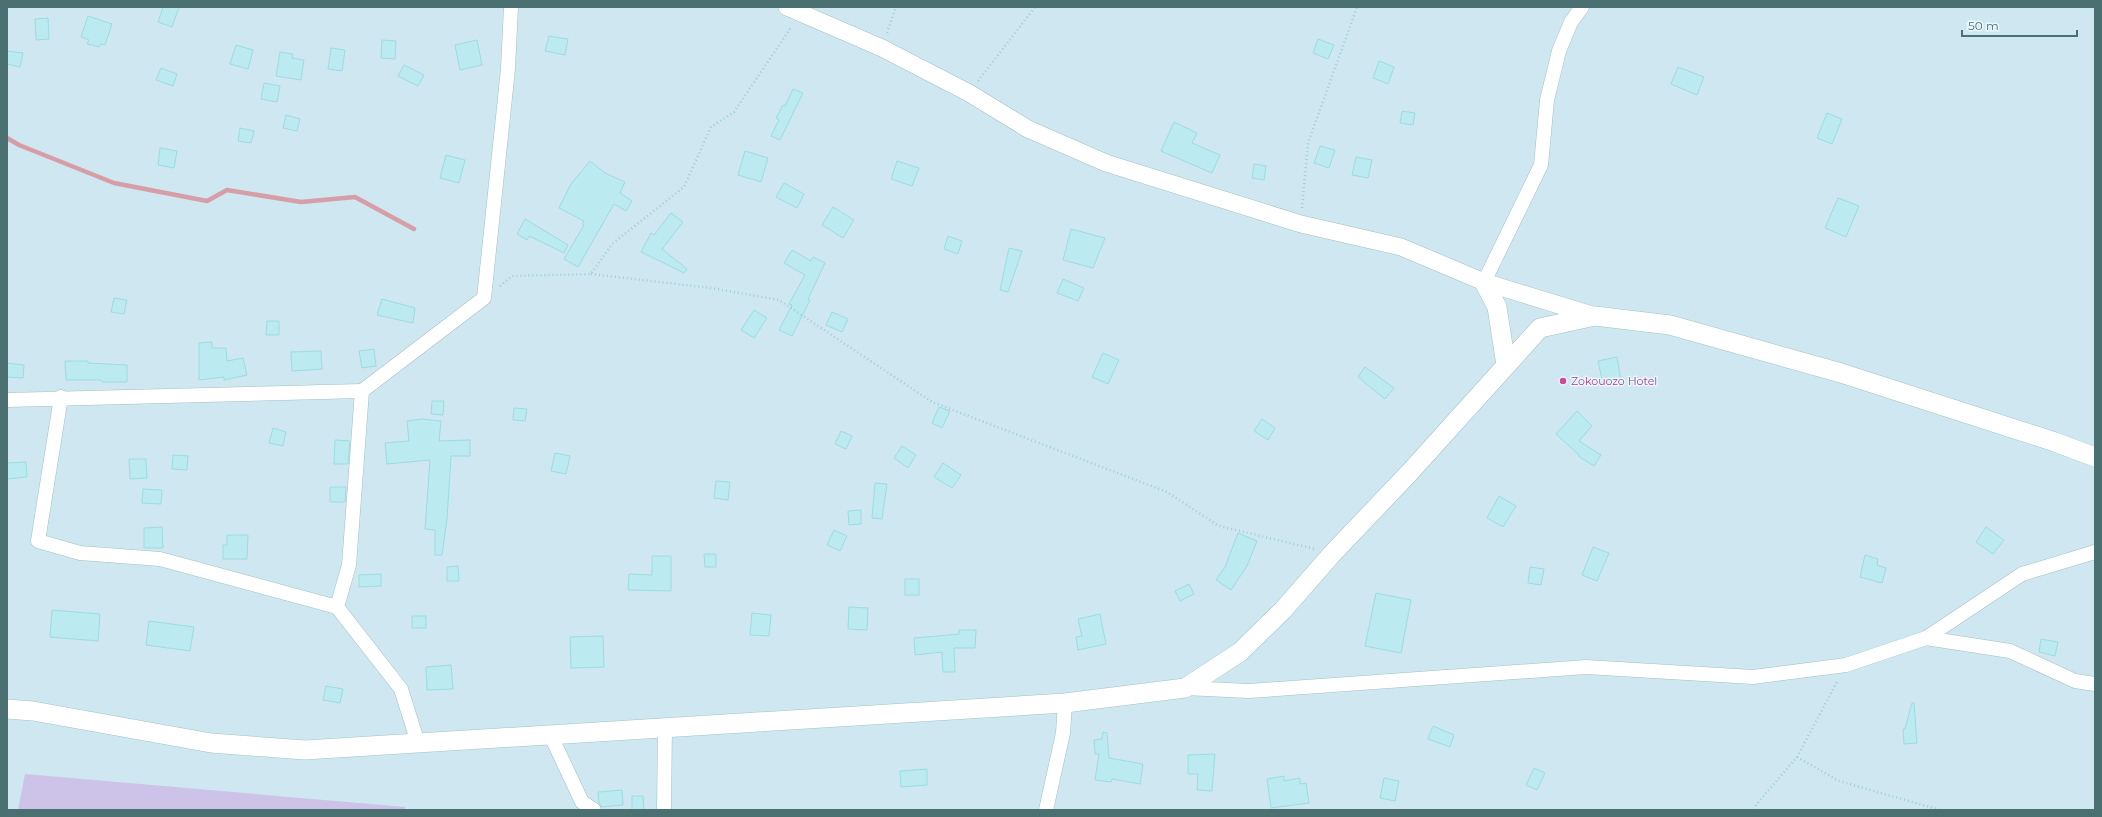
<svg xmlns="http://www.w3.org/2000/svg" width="2102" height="817" font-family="Montserrat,sans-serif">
<rect width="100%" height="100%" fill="#e3f3fb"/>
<rect fill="#cfe7f0" x="7" y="7" width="2088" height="803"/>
<path fill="#cdc2e8" d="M25 774 405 807V810H18Z"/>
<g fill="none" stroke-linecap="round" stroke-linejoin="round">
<path stroke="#d69ea6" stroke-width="4.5" d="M7 138 19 145 114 183 207 201 227 190 301 202 355 197 414 229"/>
</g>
<g fill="#bbeaf0" stroke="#9cdce2">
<path d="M163 7H179L172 27 158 22Z"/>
<path d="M88 16 112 24 105 45 101 44 99 47 87 44 89 40 81 37Z"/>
<path d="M48 18 49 39 36 40 35 19Z"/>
<path d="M549 36 568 39 565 55 545 51Z"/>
<path d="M1318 39 1334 45 1328 59 1313 53Z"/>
<path d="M382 40 396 41 395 59 381 58Z"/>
<path d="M477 40 482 65 460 70 455 45Z"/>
<path d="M236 45 253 50 248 69 230 64Z"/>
<path d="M331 48 345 50 342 71 328 69Z"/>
<path d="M7 51 23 53 20 67 7 64Z"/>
<path d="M280 52 293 54 292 58 304 60 301 80 276 76Z"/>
<path d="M1379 61 1394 67 1388 84 1373 78Z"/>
<path d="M404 65 424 75 418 86 398 76Z"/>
<path d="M1678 67 1704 77 1697 95 1671 84Z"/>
<path d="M161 68 177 74 173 86 156 80Z"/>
<path d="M264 83 280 86 277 102 261 99Z"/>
<path d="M793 89 803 93 780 140 771 136 779 120 776 118 783 105 785 106Z"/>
<path d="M1402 111 1415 113 1413 125 1400 123Z"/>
<path d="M1827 113 1842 119 1832 144 1817 138Z"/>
<path d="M286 115 300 119 297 131 283 128Z"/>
<path d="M1174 122 1197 133 1192 143 1220 155 1212 173 1161 151Z"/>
<path d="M240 128 254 131 251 143 238 141Z"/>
<path d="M1320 146 1335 150 1329 168 1314 163Z"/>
<path d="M160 148 177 151 174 168 158 165Z"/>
<path d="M745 151 768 158 761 182 738 175Z"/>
<path d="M446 155 465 160 459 183 440 178Z"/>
<path d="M1356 157 1372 160 1368 178 1352 175Z"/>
<path d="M590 161 605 173 625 182 620 193 632 201 626 211 614 204 578 267 564 259 584 225 582 224 584 221 559 208 571 184Z"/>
<path d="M897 161 919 168 912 186 891 179Z"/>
<path d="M1254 164 1266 166 1264 180 1252 178Z"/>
<path d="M784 183 804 194 797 208 776 197Z"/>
<path d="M1838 198 1859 206 1846 237 1825 228Z"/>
<path d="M833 207 854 220 843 238 822 225Z"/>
<path d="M671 213 683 222 662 249 687 269 684 273 641 252 651 233 654 235Z"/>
<path d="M525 219 568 245 564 253 529 236 527 240 517 234Z"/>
<path d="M1071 229 1105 238 1093 268 1063 260Z"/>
<path d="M948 236 962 241 958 254 944 249Z"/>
<path d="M1009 248 1022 251 1008 292 1000 290Z"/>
<path d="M792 250 811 261 813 257 825 263 808 299 810 300 792 336 779 330 792 305 789 304 805 275 784 263Z"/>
<path d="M1063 279 1084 288 1078 301 1057 293Z"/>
<path d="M114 298 127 300 124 314 111 312Z"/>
<path d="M382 299 415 308 413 323 377 315Z"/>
<path d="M754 310 767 318 754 338 741 330Z"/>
<path d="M832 312 848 319 842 332 826 325Z"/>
<path d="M267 321H279V335H266Z"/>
<path d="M212 342V348H226L227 361 243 358 247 375 224 380V377L199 380V343Z"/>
<path d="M374 349 376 366 362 368 359 351Z"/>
<path d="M321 351 322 369 292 371 291 352Z"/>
<path d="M1103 353 1119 360 1108 384 1092 377Z"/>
<path d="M1617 357 1621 380 1603 384 1598 361Z"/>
<path d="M65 361H88V363L127 365V382H102V380H66Z"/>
<path d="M7 363 24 365 23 378 7 377Z"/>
<path d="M1365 367 1394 388 1385 399 1358 377Z"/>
<path d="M432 401H444L443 415 431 414Z"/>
<path d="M939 407 950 411 942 428 932 423Z"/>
<path d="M514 408 527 409 525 421 513 420Z"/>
<path d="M1577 411 1592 426 1579 441 1601 455 1594 466 1578 456 1579 455 1556 434Z"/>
<path d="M422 419 441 421 439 441 470 440V456H451L447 519 442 555H435V530L425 529 430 460 387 464 385 443 409 441 407 421Z"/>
<path d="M1262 419 1275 428 1268 440 1254 431Z"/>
<path d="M273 428 286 432 283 446 269 443Z"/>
<path d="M841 431 852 436 846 449 835 444Z"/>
<path d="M335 440 350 441 348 464H334Z"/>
<path d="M902 446 916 455 908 468 894 458Z"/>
<path d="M555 453 570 456 566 474 551 471Z"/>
<path d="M173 455 188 456 187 470 172 469Z"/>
<path d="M129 459H146L147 478 130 479Z"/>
<path d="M26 462 27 477 7 479V463Z"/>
<path d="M943 463 961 475 952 488 934 477Z"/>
<path d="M716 481 730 482 728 500 714 498Z"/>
<path d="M875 483 887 484 882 519 872 518Z"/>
<path d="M330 487H346L345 502H330Z"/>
<path d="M143 489 162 490 161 504 142 503Z"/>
<path d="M1499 496 1516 506 1503 527 1487 518Z"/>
<path d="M861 510V524L849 525 848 511Z"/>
<path d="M162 527 163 548H144V528Z"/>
<path d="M1986 527 2004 540 1993 554 1976 542Z"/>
<path d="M834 530 847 536 840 551 827 545Z"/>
<path d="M1238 533 1257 541 1247 566 1231 590 1216 580 1225 567Z"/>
<path d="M227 535H248L247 559H223V545H227Z"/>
<path d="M1593 547 1609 553 1597 581 1582 575Z"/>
<path d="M704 554H716V567H705Z"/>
<path d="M1865 555 1878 559 1877 565 1886 568 1882 583 1860 577Z"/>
<path d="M652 556H671V591L628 590 629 574 652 575Z"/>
<path d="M458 566 459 581H447V567Z"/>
<path d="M1530 567 1544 569 1541 585 1528 583Z"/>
<path d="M381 574V586L359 587V575Z"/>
<rect x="905" y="579" width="14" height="16"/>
<path d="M1189 584 1194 594 1180 601 1175 591Z"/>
<path d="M1376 593 1411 600 1401 653 1365 646Z"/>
<path d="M849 607 868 608 867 630 848 629Z"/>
<path d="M52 610 100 614 98 641 50 637Z"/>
<path d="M752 613 771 615 769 636 750 635Z"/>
<path d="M1100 614 1106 644 1078 650 1076 637 1082 636 1078 619Z"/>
<rect x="412" y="616" width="14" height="12"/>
<path d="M149 621 194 627 190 651 146 645Z"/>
<path d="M959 630H976L975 648H954L955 672H943L942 652 915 655 914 638 959 634Z"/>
<path d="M603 636 604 667 571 668 570 637Z"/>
<path d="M2041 639 2058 642 2055 656 2039 652Z"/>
<path d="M451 665 453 689 427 690 426 667Z"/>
<path d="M326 686 343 689 340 703 323 700Z"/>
<path d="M1912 703H1914L1917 743 1904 744 1903 729H1905Z"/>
<path d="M1433 726 1454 735 1450 747 1428 739Z"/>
<path d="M1103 732 1107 733 1109 758 1143 764 1140 784 1112 779 1111 782 1095 780 1099 754H1095L1094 740 1102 739Z"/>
<path d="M1215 754 1212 791 1197 790 1198 774H1188V755Z"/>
<path d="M1534 768 1545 773 1537 790 1526 785Z"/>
<path d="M927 769V785L901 787 900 771Z"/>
<path d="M1284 776V781L1300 778V784L1306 783 1309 803 1271 808 1267 779Z"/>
<path d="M1384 778 1399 781 1395 801 1380 798Z"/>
<path d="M622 790 623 805 602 807 599 803 598 792Z"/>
<path d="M632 796H643L644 810H632Z"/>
</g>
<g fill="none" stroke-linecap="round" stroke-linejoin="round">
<g stroke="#a2c0c4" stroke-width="15">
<g id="minor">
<path d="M1484 282 1541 165 1547 100 1559 51 1571 22 1582 7"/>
<path d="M61 397 38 541 80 553 160 559 337 607 401 689 418 743"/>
<path d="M7 400 362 391"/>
<path d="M337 607 349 565 362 391 484 298 508 69 511 7"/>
<path d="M1926 638 2010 651 2075 681 2095 684"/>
<path d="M1185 688 1249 691 1586 667 1753 677 1846 665 1926 638 2022 574 2095 552"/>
<path d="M551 736 582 802 594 810"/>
<path d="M664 810 665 726"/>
<path d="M1046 810 1063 733 1065 703"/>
</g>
</g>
<g stroke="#a2c0c4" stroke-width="18">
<path id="tertiary" d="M787 7 882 48 969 93 1028 129 1106 163 1301 224 1401 247 1484 282 1595 316"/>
</g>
<g stroke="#a1c2c8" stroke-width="20">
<g id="secondary">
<path d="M1484 282 1497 307 1506 365"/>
<path d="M7 709 33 711 211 743 305 750 1065 703 1185 688 1240 652 1283 610 1332 554 1410 472 1540 328 1595 316 1670 325 1841 373 2055 442 2095 457"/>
</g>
</g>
<g stroke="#9ecfd5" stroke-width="2.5" stroke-dasharray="1 3" stroke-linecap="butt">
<path d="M887 33 896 7"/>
<path d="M978 81 1035 7"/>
<path d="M1302 208 1308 143 1357 7"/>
<path d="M591 274 711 288 779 300 932 402 1167 492 1219 526 1315 549"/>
<path d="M500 286 512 276 591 274 612 244 684 187 711 127 734 112 792 26"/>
<path d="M1797 757 1839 781 1940 810"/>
<path d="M1755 810 1756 805 1797 757 1838 680"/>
</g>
<use href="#minor" stroke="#fff" stroke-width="14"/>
<use href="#tertiary" stroke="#fff" stroke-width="17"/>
<use href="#secondary" stroke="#fff" stroke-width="19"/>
</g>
<circle fill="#d1479c" stroke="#e8f8ff" stroke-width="1.5" cx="1563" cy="381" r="4"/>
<g text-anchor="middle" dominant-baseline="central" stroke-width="3" stroke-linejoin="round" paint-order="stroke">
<g font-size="11" fill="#b23c85" stroke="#e8f8ff" text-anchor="start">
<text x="1571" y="381">Zokouozo Hotel</text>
</g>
</g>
<rect width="2102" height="817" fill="none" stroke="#4a7072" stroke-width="16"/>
<path d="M1962 30v6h115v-6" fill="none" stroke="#4a7072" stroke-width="2"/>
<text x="1968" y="30" font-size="12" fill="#4a7072" stroke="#e8f8ff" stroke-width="3" paint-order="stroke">50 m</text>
</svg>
